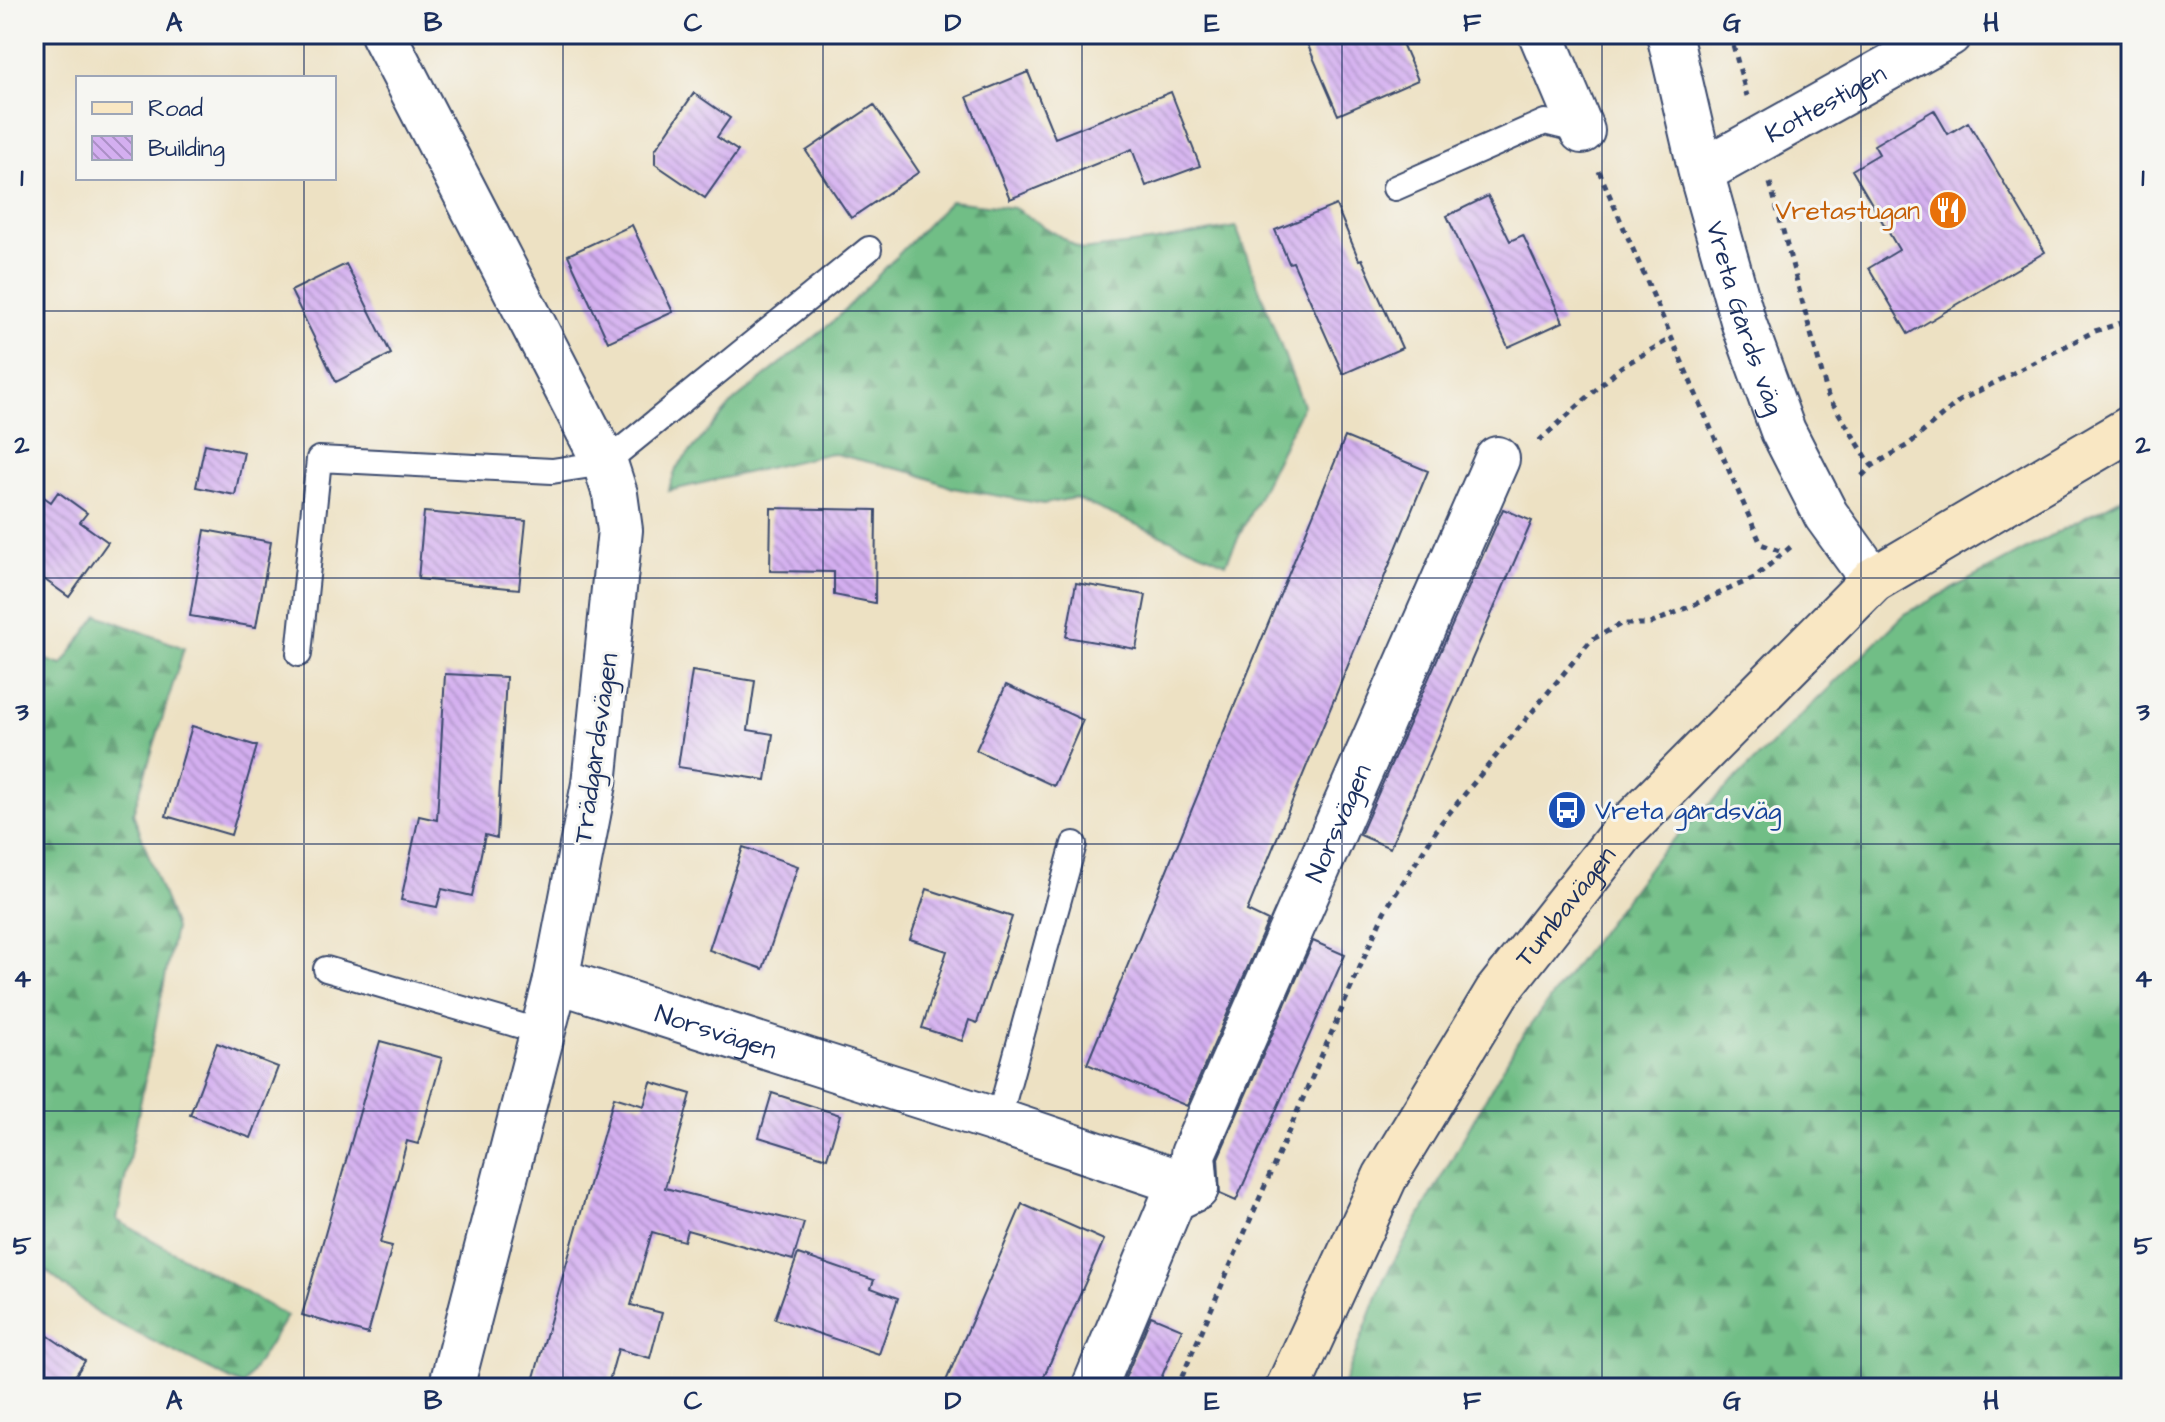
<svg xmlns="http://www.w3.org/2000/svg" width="2165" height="1422" font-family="'Architects Daughter',sans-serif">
  <defs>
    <pattern id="forest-firs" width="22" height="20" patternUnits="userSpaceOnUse" patternTransform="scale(2)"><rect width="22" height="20" fill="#71be86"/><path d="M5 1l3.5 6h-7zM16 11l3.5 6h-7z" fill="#5c9b71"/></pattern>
    <pattern id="building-back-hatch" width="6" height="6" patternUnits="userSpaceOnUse" patternTransform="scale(2)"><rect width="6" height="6" fill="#d4aff0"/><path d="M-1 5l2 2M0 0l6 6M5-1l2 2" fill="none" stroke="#ab8fc6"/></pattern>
  </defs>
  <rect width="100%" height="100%" fill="#f6f6f2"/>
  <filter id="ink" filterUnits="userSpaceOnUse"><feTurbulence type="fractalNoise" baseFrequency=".0125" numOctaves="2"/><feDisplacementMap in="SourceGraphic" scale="16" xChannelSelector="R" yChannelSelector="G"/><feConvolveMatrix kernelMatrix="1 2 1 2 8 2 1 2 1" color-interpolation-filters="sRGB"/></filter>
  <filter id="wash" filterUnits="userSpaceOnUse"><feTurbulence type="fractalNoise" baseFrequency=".006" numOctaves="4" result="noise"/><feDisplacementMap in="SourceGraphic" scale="32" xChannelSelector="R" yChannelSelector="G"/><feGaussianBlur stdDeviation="1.8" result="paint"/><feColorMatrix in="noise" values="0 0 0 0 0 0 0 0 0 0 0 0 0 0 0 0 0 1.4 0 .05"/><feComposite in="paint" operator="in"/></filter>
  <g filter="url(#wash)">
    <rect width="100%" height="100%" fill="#ede1c3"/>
    <!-- forest -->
    <path fill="url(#forest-firs)" stroke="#467672" stroke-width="2" d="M 950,201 L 1014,208 L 1082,250 L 1156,241 L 1236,227 L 1303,405 L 1226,563 L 1074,498 L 1044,504 L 953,488 L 915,473 L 831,453 L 668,491 L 677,467 L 734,401 L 835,320 Z
      M 2131,493 L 2131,1388 L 1342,1388 L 1384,1279 L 1517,1043 L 1658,855 L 1905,614 Z
      M 98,615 L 184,648 L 133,813 L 175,928 L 117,1220 L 287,1316 L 243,1386 L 100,1315 L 34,1261 L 34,656 L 62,665 Z"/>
    <g id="blocks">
      <!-- building -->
      <path fill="url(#building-back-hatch)" d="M 1303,34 L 1398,34 L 1418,80 L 1338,115 Z
        M 1028,72 L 1055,138 L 1171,92 L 1200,166 L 1146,186 L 1132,149 L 1010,199 L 967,97 Z
        M 694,93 L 730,118 L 717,137 L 738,151 L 705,198 L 655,164 L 655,150 Z
        M 874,105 L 919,172 L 851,218 L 806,151 Z
        M 1934,110 L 1948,134 L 1968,122 L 2045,252 L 1908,334 L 1869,268 L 1899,250 L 1852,170 L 1879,154 L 1874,145 Z
        M 1488,196 L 1510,241 L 1523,235 L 1563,322 L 1508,347 L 1447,216 Z
        M 1336,205 L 1359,260 L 1362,259 L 1402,348 L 1343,374 L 1293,262 L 1289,263 L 1275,230 Z
        M 632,225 L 673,312 L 608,342 L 568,255 Z
        M 346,264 L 391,354 L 336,382 L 291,291 Z
        M 1345,437 L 1428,471 L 1247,911 L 1268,921 L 1187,1106 L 1087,1064 Z
        M 205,444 L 244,452 L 235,495 L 196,487 Z
        M 34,490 L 51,502 L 58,492 L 87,513 L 80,522 L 108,542 L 69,597 L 34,572 Z
        M 771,508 L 876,510 L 875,603 L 834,595 L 834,572 L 770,571 Z
        M 1503,509 L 1532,521 L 1390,848 L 1360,835 Z
        M 424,512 L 526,521 L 519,589 L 418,579 Z
        M 205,530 L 271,542 L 256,627 L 190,616 Z
        M 1076,583 L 1146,595 L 1136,649 L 1066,637 Z
        M 692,671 L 755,681 L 748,730 L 773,734 L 766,780 L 678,767 Z
        M 445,674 L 506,677 L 497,838 L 485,835 L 472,896 L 442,889 L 437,907 L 401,900 L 419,816 L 437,820 Z
        M 1006,685 L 1083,720 L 1054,786 L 976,750 Z
        M 192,726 L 257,746 L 231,835 L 166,816 Z
        M 743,847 L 798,866 L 763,969 L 709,950 Z
        M 927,889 L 1012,917 L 977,1023 L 969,1020 L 962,1041 L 922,1028 L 947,951 L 910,939 Z
        M 1313,941 L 1345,955 L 1236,1201 L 1220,1194 L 1218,1158 Z
        M 380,1041 L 442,1058 L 418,1144 L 407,1141 L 380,1243 L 392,1246 L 368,1334 L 302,1315 Z
        M 217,1043 L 278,1067 L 251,1138 L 190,1115 Z
        M 651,1082 L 691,1094 L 665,1188 L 804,1223 L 793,1260 L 687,1230 L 684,1241 L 652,1232 L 631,1305 L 662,1313 L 650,1358 L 618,1349 L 607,1388 L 531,1388 L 614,1097 L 644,1106 Z
        M 772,1093 L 840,1115 L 827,1158 L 759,1137 Z
        M 1022,1204 L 1104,1240 L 1039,1388 L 943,1388 Z
        M 798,1254 L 874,1280 L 871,1288 L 898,1298 L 879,1354 L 775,1319 Z
        M 1151,1316 L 1182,1329 L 1157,1388 L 1121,1388 Z
        M 34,1326 L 85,1361 L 67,1388 L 34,1388 Z"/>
    </g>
  </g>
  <g filter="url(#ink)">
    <use href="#blocks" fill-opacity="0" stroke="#3a4a6d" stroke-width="2"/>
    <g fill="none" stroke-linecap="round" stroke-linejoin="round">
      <!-- service casing -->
      <g stroke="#3a4a6d" stroke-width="28">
        <path id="service" d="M 1395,188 L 1545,122 L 1582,131
          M 299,654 L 319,459 L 552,471 L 605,463 L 869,249
          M 326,969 L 542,1032
          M 998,1121 L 1074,844"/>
      </g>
      <!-- minor casing -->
      <g stroke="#3a4a6d" stroke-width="48">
        <g id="minor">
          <path d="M 383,34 L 605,463 L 615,494 L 620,530 L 594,784 L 556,980 L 451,1388"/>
          <path d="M 1541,34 L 1582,131"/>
          <path id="s1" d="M 1669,34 L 1701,172 L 1744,324 L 1783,431 L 1826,515 L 1873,580"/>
          <path id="s2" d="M 1701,172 L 1949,34"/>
          <path id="s3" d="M 556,980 L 998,1121 L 1196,1188"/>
          <path id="s4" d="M 1094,1388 L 1173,1199 L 1196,1188 L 1193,1154 L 1497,459"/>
        </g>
      </g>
      <!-- secondary casing -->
      <g stroke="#3a4a6d" stroke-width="48">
        <g id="secondary">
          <path id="s5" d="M 1288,1388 L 1385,1177 L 1497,992 L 1623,832 L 1873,580 L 2131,428"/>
        </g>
      </g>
      <!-- path -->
      <path stroke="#3a4a6d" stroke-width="5" stroke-dasharray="6 6" stroke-linecap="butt" d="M 1730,34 L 1747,96
        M 1599,171 L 1761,544 L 1782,552
        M 1770,183 L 1828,396 L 1872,466
        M 1539,441 L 1621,367 L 1670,339
        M 1862,476 L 1872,466 L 1908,445 L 1959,401 L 2095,331 L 2131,320
        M 1177,1388 L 1384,912 L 1441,823 L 1591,640 L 1621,624 L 1650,624 L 1754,578 L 1794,544"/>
      <!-- service -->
      <use href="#service" stroke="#fff" stroke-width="24"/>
      <!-- minor -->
      <use href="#minor" stroke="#fff" stroke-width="44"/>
      <!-- secondary -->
      <use href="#secondary" stroke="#f9e7c3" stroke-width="44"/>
    </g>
  </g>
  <!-- grid -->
  <path fill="none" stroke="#1b2f5e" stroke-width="2" stroke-opacity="0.55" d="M 304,34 L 304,78M 563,34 L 563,1388M 823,34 L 823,1388M 1082,34 L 1082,1388M 1342,34 L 1342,1388M 1602,34 L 1602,1388M 1861,34 L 1861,1388M 304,178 L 304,1388M 34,311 L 2131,311M 34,578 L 2131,578M 34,844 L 2131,844M 34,1111 L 2131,1111"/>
  <!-- icons -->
  <defs>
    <g id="restaurant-disc" transform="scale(2)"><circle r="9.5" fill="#e8710a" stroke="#f6f6f2"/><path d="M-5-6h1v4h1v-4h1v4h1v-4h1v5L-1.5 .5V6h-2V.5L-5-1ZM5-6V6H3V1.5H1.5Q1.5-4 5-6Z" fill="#fff"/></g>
    <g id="bus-disc" transform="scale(2)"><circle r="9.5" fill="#1a4fb4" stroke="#f6f6f2"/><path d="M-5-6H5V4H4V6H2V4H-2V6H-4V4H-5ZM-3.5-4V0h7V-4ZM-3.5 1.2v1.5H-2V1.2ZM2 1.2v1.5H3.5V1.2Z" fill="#fff"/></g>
  </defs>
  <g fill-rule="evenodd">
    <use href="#restaurant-disc" x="1948" y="210"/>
    <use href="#bus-disc" x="1567" y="810"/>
  </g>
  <g text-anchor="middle" stroke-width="6" stroke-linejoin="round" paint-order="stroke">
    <!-- street labels -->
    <g font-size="26" fill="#1b2f5e" stroke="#f6f6f2">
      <text dy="9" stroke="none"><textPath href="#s2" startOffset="142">Kottestigen</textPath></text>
      <text dy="9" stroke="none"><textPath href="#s1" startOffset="294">Vreta Gårds väg</textPath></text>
      <text transform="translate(595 748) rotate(-82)" y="9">Trädgårdsvägen</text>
      <text dy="9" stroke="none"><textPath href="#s4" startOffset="626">Norsvägen</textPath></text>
      <text dy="9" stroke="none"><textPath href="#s5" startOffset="558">Tumbavägen</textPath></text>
      <text dy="9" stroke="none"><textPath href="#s3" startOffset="168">Norsvägen</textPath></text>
    </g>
    <!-- food labels -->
    <g font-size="26" fill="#c56008" stroke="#f6f6f2" text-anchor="end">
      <text x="1920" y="219">Vretastugan</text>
    </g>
    <!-- transit labels -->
    <g font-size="26" fill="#164399" stroke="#f6f6f2" text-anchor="start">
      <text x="1595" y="819">Vreta gårdsväg</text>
    </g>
  </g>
  <!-- margin -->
  <rect width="2165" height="1422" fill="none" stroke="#f6f6f2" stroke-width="88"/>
  <!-- legend -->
  <rect x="76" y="76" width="260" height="104" fill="#f6f6f2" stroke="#9ea6b7" stroke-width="2"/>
  <rect x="92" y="102" width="40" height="12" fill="#f9e7c3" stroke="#9ea6b7" stroke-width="2"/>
  <text x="148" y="116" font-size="24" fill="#1b2f5e">Road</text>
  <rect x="92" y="136" width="40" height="24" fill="url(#building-back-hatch)" stroke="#9ea6b7" stroke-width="2"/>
  <text x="148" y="156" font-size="24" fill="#1b2f5e">Building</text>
  <rect x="44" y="44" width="2077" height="1334" fill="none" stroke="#1b2f5e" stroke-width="3"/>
  <g font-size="26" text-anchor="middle" font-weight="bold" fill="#1b2f5e">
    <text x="174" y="31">A</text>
    <text x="433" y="31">B</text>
    <text x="693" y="31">C</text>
    <text x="953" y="31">D</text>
    <text x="1212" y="31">E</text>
    <text x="1472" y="31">F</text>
    <text x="1732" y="31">G</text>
    <text x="1991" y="31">H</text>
    <text x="22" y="186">1</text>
    <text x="2143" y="186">1</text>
    <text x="22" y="453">2</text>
    <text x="2143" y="453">2</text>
    <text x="22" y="720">3</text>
    <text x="2143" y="720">3</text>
    <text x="22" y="987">4</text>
    <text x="2143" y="987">4</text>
    <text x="22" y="1254">5</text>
    <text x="2143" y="1254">5</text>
    <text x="174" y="1409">A</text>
    <text x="433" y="1409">B</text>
    <text x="693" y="1409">C</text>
    <text x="953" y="1409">D</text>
    <text x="1212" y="1409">E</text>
    <text x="1472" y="1409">F</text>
    <text x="1732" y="1409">G</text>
    <text x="1991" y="1409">H</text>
  </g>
</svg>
